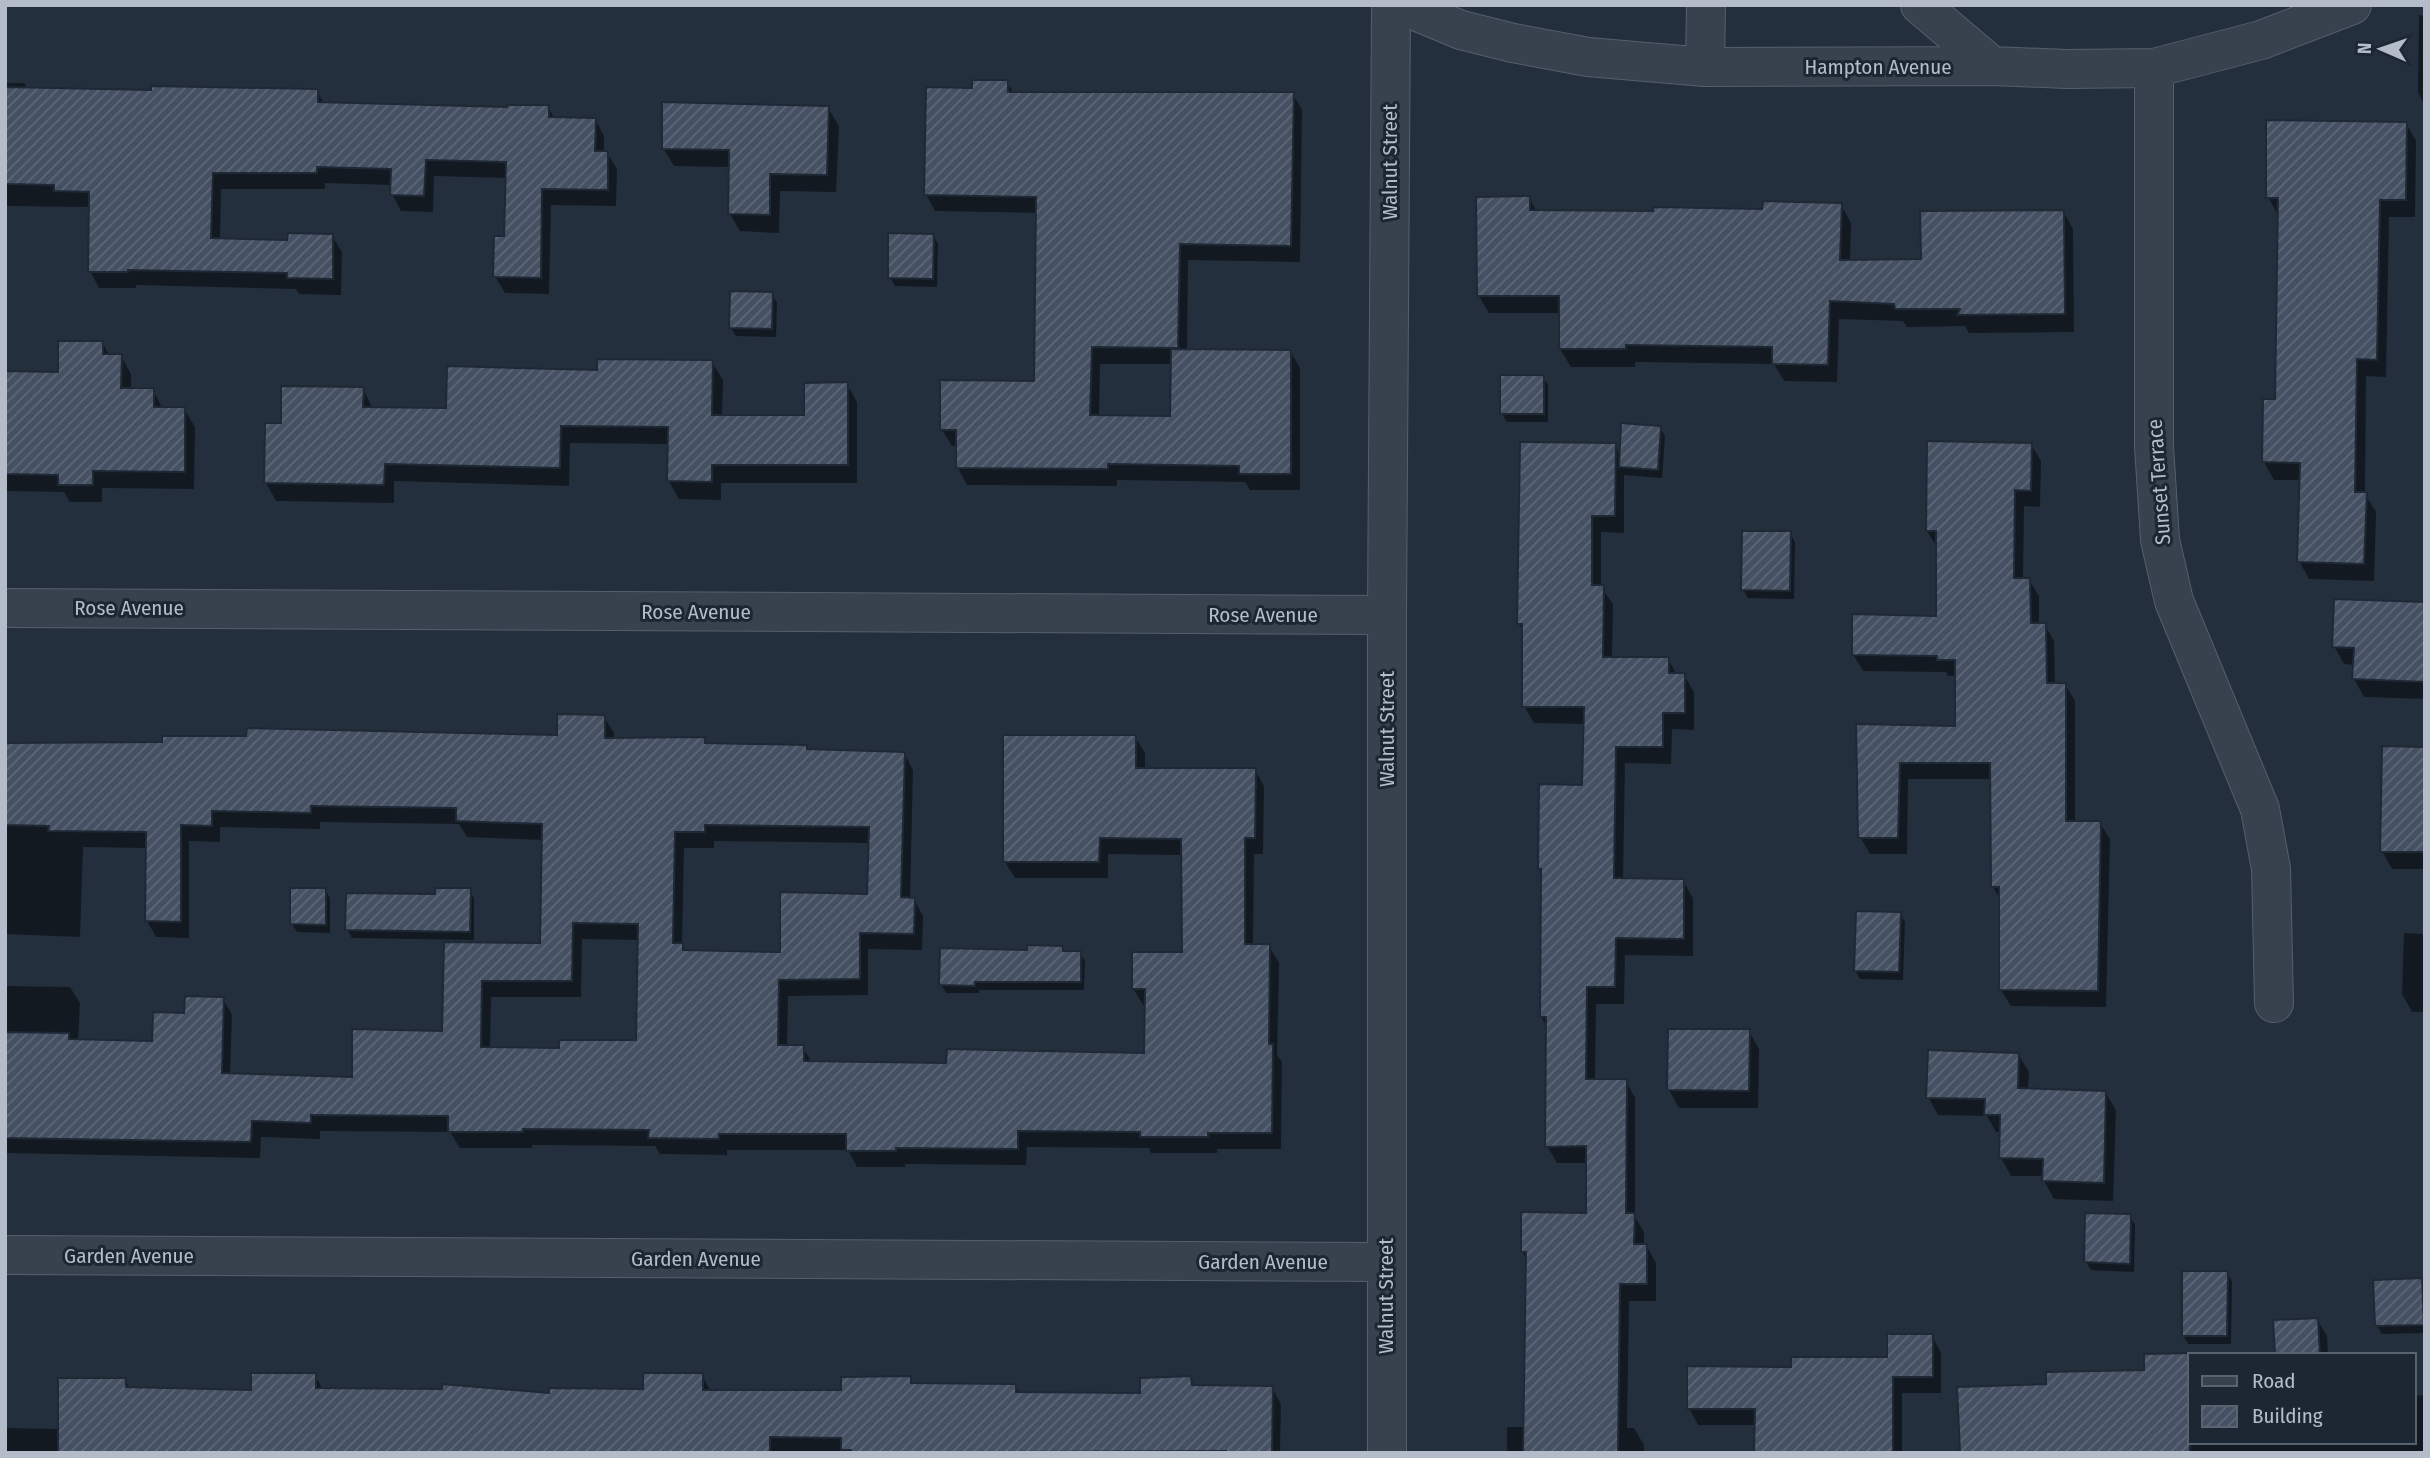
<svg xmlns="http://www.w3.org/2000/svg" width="2430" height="1458" font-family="'Fira Sans Condensed',sans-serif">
  <defs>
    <pattern id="building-hatch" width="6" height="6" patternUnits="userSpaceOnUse" patternTransform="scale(1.75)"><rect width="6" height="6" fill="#455162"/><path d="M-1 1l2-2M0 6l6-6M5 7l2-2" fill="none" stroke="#5d6877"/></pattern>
  </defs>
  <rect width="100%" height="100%" fill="#242f3e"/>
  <!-- shadow -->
  <path fill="#0007" fill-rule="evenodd" d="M 2419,15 L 2425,16 L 2425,105 L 2418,93 Z
    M 1007,82 L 1014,93 L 1293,94 L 1302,110 L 1300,262 L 1188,260 L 1187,350 L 1290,351 L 1300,368 L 1300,490 L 1250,490 L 1245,482 L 1117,480 L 1117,486 L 967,485 L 958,468 L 958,446 L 952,446 L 942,430 L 1035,382 L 1038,213 L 935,211 L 926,194 L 974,90 ZM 1100,364 L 1172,364 L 1171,417 L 1099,417 Z
    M 5,83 L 24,83 L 28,89 L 152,91 L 317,90 L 324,104 L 508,109 L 548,107 L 555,119 L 595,119 L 604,136 L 604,153 L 607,153 L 617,169 L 616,206 L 551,205 L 549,294 L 505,293 L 495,276 L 506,238 L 507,178 L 434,176 L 433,212 L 401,211 L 392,194 L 392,185 L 325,183 L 325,189 L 221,189 L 220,240 L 289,241 L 332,236 L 342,252 L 341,295 L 299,294 L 296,289 L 136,285 L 136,288 L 99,288 L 90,271 L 91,207 L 6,206 L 5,260 Z
    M 828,108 L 839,126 L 836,192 L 780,191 L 779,233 L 740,231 L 730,214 L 731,167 L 674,166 L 663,148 Z
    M 2406,123 L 2416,141 L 2415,217 L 2389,217 L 2386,377 L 2366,376 L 2365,494 L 2376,512 L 2374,581 L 2309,579 L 2299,561 L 2302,480 L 2274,480 L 2264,462 L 2277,401 L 2278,215 L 2268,197 Z
    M 1529,198 L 1537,212 L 1764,211 L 1841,205 L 1851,223 L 1850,261 L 1922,261 L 2063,211 L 2073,229 L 2074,332 L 1969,333 L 1965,326 L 1907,327 L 1903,321 L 1839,319 L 1837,382 L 1784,381 L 1774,364 L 1635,362 L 1635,367 L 1571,367 L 1560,349 L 1561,313 L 1489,313 L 1478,295 Z
    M 933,235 L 938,244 L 937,287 L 895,286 L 890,277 Z
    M 772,294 L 777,303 L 776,337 L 736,336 L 731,328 Z
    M 102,343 L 110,356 L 121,356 L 131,374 L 131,390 L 153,390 L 163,409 L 184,409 L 195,427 L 194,489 L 102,488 L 102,502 L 70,502 L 64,492 L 5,491 L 5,373 L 60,374 Z
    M 712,362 L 723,380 L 722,416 L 805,417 L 847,384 L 857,402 L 857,483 L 721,483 L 721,500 L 679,499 L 669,481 L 669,444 L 570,443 L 569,486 L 394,481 L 394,503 L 276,501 L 266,483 L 283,425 L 363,389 L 373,409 L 448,410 L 598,371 Z
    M 1543,377 L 1548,385 L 1548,422 L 1507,422 L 1502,414 Z
    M 1660,428 L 1665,436 L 1662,478 L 1624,475 L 1624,533 L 1601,532 L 1601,587 L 1613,604 L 1612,659 L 1668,659 L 1677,675 L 1684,675 L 1694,692 L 1694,730 L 1672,729 L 1671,764 L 1625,763 L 1623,880 L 1683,881 L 1693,898 L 1693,956 L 1625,955 L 1624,1004 L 1596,1004 L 1595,1081 L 1626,1081 L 1635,1098 L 1635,1217 L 1644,1232 L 1644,1245 L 1646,1245 L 1656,1263 L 1656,1301 L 1629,1301 L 1627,1428 L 1634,1428 L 1644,1445 L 1644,1453 L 1507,1453 L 1507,1427 L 1525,1427 L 1528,1261 L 1522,1252 L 1587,1215 L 1588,1163 L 1557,1163 L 1547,1146 L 1547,1027 L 1541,1017 L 1543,874 L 1539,869 L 1584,786 L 1585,724 L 1534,723 L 1524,706 L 1524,633 L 1519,624 L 1615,445 L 1621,457 Z
    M 2031,444 L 2041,461 L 2040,507 L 2024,506 L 2023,580 L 2029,580 L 2039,596 L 2039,625 L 2045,625 L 2054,641 L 2055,684 L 2065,684 L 2075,701 L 2075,823 L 2100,823 L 2110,839 L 2106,1007 L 2011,1006 L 2001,990 L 2001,901 L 1993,887 L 1992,779 L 1908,779 L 1907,854 L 1870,854 L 1860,837 L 1858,725 L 1956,728 L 1956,676 L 1948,676 L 1946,672 L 1863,671 L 1853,654 L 1938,618 L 1938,549 L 1927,531 Z
    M 1790,533 L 1795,542 L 1794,599 L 1748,598 L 1743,590 Z
    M 2425,604 L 2425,699 L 2364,697 L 2354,679 L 2355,665 L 2344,664 L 2334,646 Z
    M 604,717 L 614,733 L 614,739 L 704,738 L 708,745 L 806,747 L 808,751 L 904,753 L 913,770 L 910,899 L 914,899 L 923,916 L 922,950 L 868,949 L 868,995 L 788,996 L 787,1047 L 803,1047 L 812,1063 L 948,1065 L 1146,1055 L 1147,1005 L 1143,1005 L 1133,988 L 1184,954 L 1183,855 L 1108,854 L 1108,878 L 1015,878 L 1005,862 L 1005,737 L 1135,737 L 1145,753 L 1145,769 L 1255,770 L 1264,786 L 1263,854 L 1254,854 L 1253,946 L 1269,946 L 1279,963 L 1277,1055 L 1282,1062 L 1281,1149 L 1217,1149 L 1217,1153 L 1151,1153 L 1149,1148 L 1027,1147 L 1026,1165 L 905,1164 L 905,1167 L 857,1167 L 848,1150 L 727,1150 L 727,1155 L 660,1154 L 655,1146 L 532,1145 L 532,1148 L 460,1148 L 450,1132 L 320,1131 L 320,1139 L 261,1137 L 260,1158 L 5,1153 L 5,986 L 70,987 L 80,1003 L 78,1041 L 154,1043 L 186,1014 L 223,999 L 232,1015 L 230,1075 L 354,1079 L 444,1032 L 445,944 L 542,945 L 543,840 L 467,837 L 459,824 L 320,822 L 320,829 L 220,827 L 220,842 L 189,841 L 189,938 L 156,937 L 147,921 L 148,848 L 83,847 L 80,937 L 5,934 L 5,744 L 164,744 L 558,736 ZM 714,841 L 870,843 L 868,896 L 781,954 L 687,952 L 682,945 L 684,848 L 714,848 ZM 582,939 L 640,940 L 638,1042 L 561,1050 L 490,1049 L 491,997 L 581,997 Z
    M 2425,749 L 2425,869 L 2392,869 L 2382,851 Z
    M 325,889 L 330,898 L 330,933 L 297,932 L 292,924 Z
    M 470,890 L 474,899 L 474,940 L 352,938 L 347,929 L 436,895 Z
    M 1900,914 L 1905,922 L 1903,980 L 1860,979 L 1855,970 Z
    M 2404,933 L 2425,934 L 2425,1012 L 2412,1012 L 2402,994 Z
    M 1062,947 L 1065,953 L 1080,953 L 1085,961 L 1084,990 L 979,990 L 979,993 L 946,993 L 941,984 L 1029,952 Z
    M 1749,1031 L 1759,1049 L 1758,1108 L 1679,1108 L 1669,1090 Z
    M 2018,1054 L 2029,1072 L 2028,1090 L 2105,1092 L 2116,1110 L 2113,1201 L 2054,1199 L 2044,1181 L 2044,1176 L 2011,1176 L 2001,1158 L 2001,1132 L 1996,1132 L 1987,1116 L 1938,1115 L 1928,1097 Z
    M 2130,1216 L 2135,1225 L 2134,1272 L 2091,1270 L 2086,1262 Z
    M 2227,1273 L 2232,1281 L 2231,1344 L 2188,1344 L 2183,1335 Z
    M 2421,1280 L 2425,1287 L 2425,1333 L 2382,1334 L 2377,1326 L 2375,1282 Z
    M 2317,1319 L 2327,1336 L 2328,1355 L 2277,1355 Z
    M 1932,1336 L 1941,1353 L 1941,1393 L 1902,1393 L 1902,1453 L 1756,1453 L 1756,1425 L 1698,1425 L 1689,1408 L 1793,1369 L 1889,1358 Z
    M 2189,1355 L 2190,1442 L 2414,1442 L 2414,1396 L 2425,1395 L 2425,1453 L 1961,1453 L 2048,1386 L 2146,1372 Z
    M 315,1375 L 323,1390 L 550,1395 L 645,1391 L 702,1375 L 711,1392 L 843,1392 L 910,1378 L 914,1385 L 1015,1385 L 1020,1394 L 1142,1395 L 1190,1378 L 1195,1387 L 1272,1388 L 1281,1404 L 1280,1453 L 5,1453 L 5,1428 L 60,1429 L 125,1380 L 130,1389 L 253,1392 Z"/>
  <!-- building -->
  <path fill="url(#building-hatch)" stroke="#1f2835" stroke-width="2" fill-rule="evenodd" d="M 972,80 L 1008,80 L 1008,92 L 1294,92 L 1291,246 L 1180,244 L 1178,348 L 1092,347 L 1090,415 L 1170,416 L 1171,349 L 1291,350 L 1291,474 L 1239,474 L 1239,466 L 1108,464 L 1108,469 L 956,468 L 956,430 L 940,430 L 940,380 L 1034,381 L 1036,197 L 924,195 L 926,87 L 972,88 Z
    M 151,86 L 318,89 L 318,102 L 507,107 L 507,105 L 549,105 L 549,117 L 596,118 L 595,151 L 608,151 L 608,190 L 542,189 L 541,278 L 493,277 L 494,236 L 504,236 L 506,162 L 426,160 L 424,196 L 390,195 L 391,169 L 317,167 L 317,173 L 213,173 L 211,238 L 287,240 L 288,233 L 333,234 L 333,279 L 287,278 L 287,273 L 128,270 L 128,272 L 88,272 L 89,192 L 54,191 L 54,185 L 5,184 L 5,87 L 151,90 Z
    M 662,102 L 829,106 L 827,175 L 770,174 L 770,215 L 728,214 L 729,150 L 662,149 Z
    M 2266,120 L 2407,122 L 2406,200 L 2380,200 L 2377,360 L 2357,359 L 2355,492 L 2367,492 L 2364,564 L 2297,562 L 2300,463 L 2262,462 L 2263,399 L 2275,399 L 2278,198 L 2266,198 Z
    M 1530,196 L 1530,210 L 1653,211 L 1653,207 L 1762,209 L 1763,201 L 1842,203 L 1840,260 L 1921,259 L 1920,211 L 2064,210 L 2065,314 L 1957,315 L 1960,309 L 1895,309 L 1894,304 L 1830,301 L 1828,365 L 1772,364 L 1772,347 L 1626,345 L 1626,349 L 1559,349 L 1559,296 L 1477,296 L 1476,197 Z
    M 888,233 L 934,234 L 933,279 L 888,278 Z
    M 730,291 L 773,292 L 772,329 L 729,328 Z
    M 58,341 L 103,341 L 103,354 L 122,354 L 121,388 L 154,388 L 154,407 L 185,407 L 185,472 L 93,471 L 93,485 L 58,485 L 58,475 L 5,474 L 5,371 L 58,372 Z
    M 597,359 L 713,360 L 712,415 L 804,415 L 804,383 L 848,382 L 848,465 L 712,465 L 712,482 L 667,481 L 668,427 L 561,426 L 560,468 L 385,464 L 384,485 L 264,483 L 265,423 L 281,423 L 281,386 L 364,387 L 363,407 L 446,408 L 447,366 L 597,370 Z
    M 1500,375 L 1544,375 L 1544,414 L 1500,414 Z
    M 1621,423 L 1661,426 L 1658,470 L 1619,467 Z
    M 1927,441 L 2032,443 L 2031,491 L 2015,490 L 2014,578 L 2030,578 L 2031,623 L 2046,623 L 2047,683 L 2066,683 L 2066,821 L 2101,821 L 2098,991 L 1999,990 L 1999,887 L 1991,887 L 1990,763 L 1900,763 L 1898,838 L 1858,838 L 1856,724 L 1955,726 L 1955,660 L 1937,660 L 1937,656 L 1852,655 L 1852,614 L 1936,616 L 1936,531 L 1926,531 Z
    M 1520,442 L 1616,443 L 1615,516 L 1592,516 L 1592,585 L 1604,585 L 1603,657 L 1669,657 L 1669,673 L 1685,673 L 1685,713 L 1663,713 L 1663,747 L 1616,747 L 1614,878 L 1684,879 L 1684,939 L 1616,938 L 1615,987 L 1587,987 L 1586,1079 L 1627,1079 L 1626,1213 L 1635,1213 L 1634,1244 L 1647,1244 L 1647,1284 L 1620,1284 L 1618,1453 L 1523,1453 L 1526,1252 L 1521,1252 L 1521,1212 L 1586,1213 L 1586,1146 L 1545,1147 L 1546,1017 L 1540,1017 L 1541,869 L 1538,869 L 1539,784 L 1582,785 L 1584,707 L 1522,707 L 1522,624 L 1517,624 Z
    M 1742,531 L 1791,531 L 1790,591 L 1741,590 Z
    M 2334,599 L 2425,602 L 2425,682 L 2352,679 L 2354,648 L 2332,647 Z
    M 557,714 L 605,715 L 605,738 L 705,737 L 705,743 L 807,745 L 807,749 L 905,752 L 901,897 L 915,898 L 914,934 L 860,933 L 860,979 L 779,980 L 778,1045 L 804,1045 L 804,1061 L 946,1063 L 947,1049 L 1144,1053 L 1145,989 L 1132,989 L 1132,952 L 1182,952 L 1181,839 L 1100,838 L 1099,862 L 1003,862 L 1003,735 L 1136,735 L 1136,768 L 1256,768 L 1255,838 L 1245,838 L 1245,944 L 1270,944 L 1269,1044 L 1273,1044 L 1272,1133 L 1208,1133 L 1208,1137 L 1140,1137 L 1140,1132 L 1018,1131 L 1018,1149 L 896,1148 L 896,1151 L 846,1151 L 846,1134 L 719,1134 L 719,1139 L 648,1138 L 649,1130 L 523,1129 L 523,1132 L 448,1132 L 448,1116 L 311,1115 L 311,1123 L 252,1121 L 251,1142 L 5,1138 L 5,1032 L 69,1033 L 69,1039 L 152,1041 L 153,1012 L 184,1013 L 185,996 L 224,997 L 222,1073 L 352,1077 L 352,1029 L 442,1031 L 444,942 L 540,943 L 542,824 L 456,821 L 456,808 L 311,806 L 311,813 L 212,811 L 212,826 L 181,825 L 181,922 L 145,921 L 146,832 L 48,831 L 49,826 L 5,825 L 5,743 L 162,742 L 162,736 L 246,736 L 247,728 L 557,735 ZM 705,825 L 869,827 L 867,894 L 780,892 L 780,952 L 683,950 L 683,943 L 673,943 L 675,832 L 705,832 ZM 573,923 L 638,924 L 636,1040 L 559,1040 L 559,1048 L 481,1047 L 482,981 L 572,981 Z
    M 2382,746 L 2425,747 L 2425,852 L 2380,852 Z
    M 290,888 L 326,888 L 326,925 L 290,924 Z
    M 435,888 L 471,888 L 470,932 L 345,930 L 346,893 L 435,894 Z
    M 1856,911 L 1901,912 L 1899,972 L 1854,971 Z
    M 1027,945 L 1063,946 L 1063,951 L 1081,951 L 1081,982 L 975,982 L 975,986 L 939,985 L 940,948 L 1027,950 Z
    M 1668,1029 L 1750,1029 L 1749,1091 L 1667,1090 Z
    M 1928,1050 L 2019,1053 L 2018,1088 L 2106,1091 L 2104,1183 L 2042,1181 L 2043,1159 L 1999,1158 L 2000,1115 L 1984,1115 L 1985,1099 L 1926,1098 Z
    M 2085,1213 L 2131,1214 L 2130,1264 L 2084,1262 Z
    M 2182,1271 L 2228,1271 L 2227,1336 L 2182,1336 Z
    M 2422,1278 L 2424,1325 L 2375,1326 L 2373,1280 Z
    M 2318,1318 L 2320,1355 L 2275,1355 L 2273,1320 Z
    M 1887,1334 L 1933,1334 L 1933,1377 L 1893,1377 L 1893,1453 L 1754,1453 L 1755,1409 L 1687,1409 L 1687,1366 L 1791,1367 L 1791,1357 L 1887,1357 Z
    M 2190,1353 L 2190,1453 L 1960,1453 L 1957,1387 L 2046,1384 L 2046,1372 L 2144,1370 L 2144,1354 Z
    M 251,1373 L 316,1373 L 316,1388 L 442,1389 L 442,1384 L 549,1393 L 549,1388 L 643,1389 L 643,1373 L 703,1373 L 703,1390 L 841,1390 L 841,1377 L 911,1376 L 911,1383 L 1016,1384 L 1016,1392 L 1140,1393 L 1140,1378 L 1191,1376 L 1192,1385 L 1273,1386 L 1272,1453 L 1226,1453 L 1226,1451 L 851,1453 L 851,1450 L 841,1450 L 841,1438 L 770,1437 L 770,1453 L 58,1453 L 58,1378 L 126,1378 L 126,1387 L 251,1390 Z"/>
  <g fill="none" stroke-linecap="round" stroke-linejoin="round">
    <!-- street casing -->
    <g stroke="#565f6c" stroke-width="40">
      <path id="street" d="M 1401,5 L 1461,30 L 1513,43 L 1588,57 L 1705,67 L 1992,66 L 2067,69 L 2154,68 L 2261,40 L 2352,5
        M 1920,5 L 1992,66
        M 1705,67 L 1706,5
        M 2154,68 L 2154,446 L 2160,540 L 2174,601 L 2260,809 L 2271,869 L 2274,1003
        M 5,608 L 1387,615
        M 5,1255 L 1386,1262
        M 1387,1453 L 1387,615 L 1391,5"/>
    </g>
    <!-- street -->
    <use href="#street" stroke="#38414e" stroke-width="38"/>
  </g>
  <g text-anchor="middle" stroke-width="6" stroke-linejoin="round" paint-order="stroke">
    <!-- street labels -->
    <g font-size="21" fill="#b4bcc9" stroke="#1d2633">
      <text x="1878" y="74">Hampton Avenue</text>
      <text transform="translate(1390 162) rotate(-90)" y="7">Walnut Street</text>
      <text transform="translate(2159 482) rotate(-94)" y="7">Sunset Terrace</text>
      <text x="129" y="615">Rose Avenue</text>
      <text x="696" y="619">Rose Avenue</text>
      <text x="1263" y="622">Rose Avenue</text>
      <text transform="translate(1387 729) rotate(-90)" y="7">Walnut Street</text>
      <text x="129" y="1263">Garden Avenue</text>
      <text x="696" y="1266">Garden Avenue</text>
      <text x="1263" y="1269">Garden Avenue</text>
      <text transform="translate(1386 1296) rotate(-90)" y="7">Walnut Street</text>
    </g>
  </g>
  <!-- border -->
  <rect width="2430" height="1458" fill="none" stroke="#b4bcc9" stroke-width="14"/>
  <!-- legend -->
  <rect x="2188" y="1353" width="228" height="91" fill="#1d2633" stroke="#59626f" stroke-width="2"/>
  <rect x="2202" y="1376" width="35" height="10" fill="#38414e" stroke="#59626f" stroke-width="2"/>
  <text x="2252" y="1388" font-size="21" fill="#b4bcc9">Road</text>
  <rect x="2202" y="1406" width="35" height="21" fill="url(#building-hatch)" stroke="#59626f" stroke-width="2"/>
  <text x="2252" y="1423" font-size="21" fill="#b4bcc9">Building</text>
  <!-- north arrow -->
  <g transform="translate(2381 49) rotate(272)" stroke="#1d2633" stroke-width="5" paint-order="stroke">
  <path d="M0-5L12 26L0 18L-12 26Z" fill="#b4bcc9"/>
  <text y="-10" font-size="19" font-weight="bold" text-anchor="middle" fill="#b4bcc9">N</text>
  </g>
</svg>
